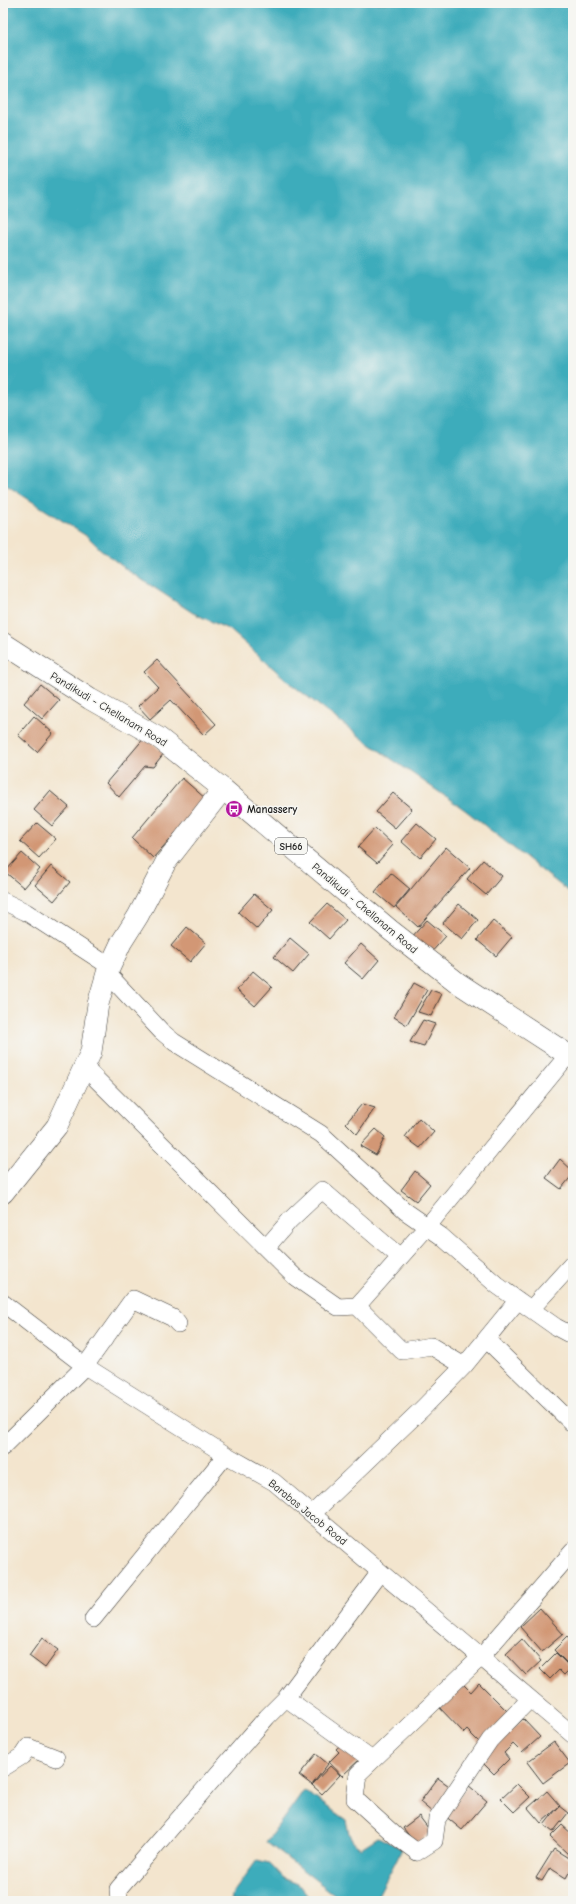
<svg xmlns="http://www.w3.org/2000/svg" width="576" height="1904" font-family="'Comic Neue',sans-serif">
  <rect width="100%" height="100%" fill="#f6f6f2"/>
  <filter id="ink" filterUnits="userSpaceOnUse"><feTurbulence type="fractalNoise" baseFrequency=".025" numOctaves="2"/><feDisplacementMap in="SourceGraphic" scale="8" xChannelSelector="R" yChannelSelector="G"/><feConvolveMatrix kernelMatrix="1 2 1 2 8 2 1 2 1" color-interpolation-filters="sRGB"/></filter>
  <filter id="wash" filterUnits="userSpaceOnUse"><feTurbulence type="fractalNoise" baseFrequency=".012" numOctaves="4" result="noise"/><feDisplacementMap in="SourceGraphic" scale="16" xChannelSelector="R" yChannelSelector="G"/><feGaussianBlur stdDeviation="0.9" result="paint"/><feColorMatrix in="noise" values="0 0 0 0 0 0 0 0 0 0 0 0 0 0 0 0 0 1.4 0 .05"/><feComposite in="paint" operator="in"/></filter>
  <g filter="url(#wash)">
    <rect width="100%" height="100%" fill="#f3e5ce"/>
    <!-- water -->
    <path fill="#3dacbb" stroke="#2c646c" d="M 3,3 L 573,3 L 573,895 L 465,810 L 367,742 L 291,684 L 230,630 L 193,613 L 127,570 L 99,548 L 88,537 L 3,483 Z
      M 304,1790 L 346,1820 C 349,1833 349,1842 361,1848 L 378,1837 L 402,1849 L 375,1901 L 343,1901 L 266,1842 Z
      M 257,1860 L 269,1863 L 283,1878 L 298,1884 L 312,1901 L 231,1901 L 233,1893 Z"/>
    <g id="blocks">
      <!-- building -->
      <path fill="#d29775" d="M 157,660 L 216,724 L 204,735 L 171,700 L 150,719 L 138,706 L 158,687 L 144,672 Z
        M 40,684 L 59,700 L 42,719 L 24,703 Z
        M 34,716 L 53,733 L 37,752 L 18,735 Z
        M 145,737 L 164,753 L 153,767 L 145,766 L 119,797 L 106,783 Z
        M 182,778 L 206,799 L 153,858 L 132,838 Z
        M 50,791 L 69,807 L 52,826 L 34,810 Z
        M 393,793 L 412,809 L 395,828 L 376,812 Z
        M 37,823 L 56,839 L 39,858 L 20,841 Z
        M 417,823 L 436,839 L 420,858 L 401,841 Z
        M 375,828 L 393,845 L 377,863 L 358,847 Z
        M 446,847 L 470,868 L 418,927 L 396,907 Z
        M 22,853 L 40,869 L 24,888 L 5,872 Z
        M 483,860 L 502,876 L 486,895 L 467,879 Z
        M 51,866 L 70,882 L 54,901 L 35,885 Z
        M 391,873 L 410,889 L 394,908 L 375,892 Z
        M 254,894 L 273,910 L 257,929 L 238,912 Z
        M 327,904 L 346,920 L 329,939 L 310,922 Z
        M 459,904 L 478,920 L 462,939 L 443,923 Z
        M 427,920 L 446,936 L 429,955 L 410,939 Z
        M 493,921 L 512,937 L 496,956 L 477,940 Z
        M 187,927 L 206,943 L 190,962 L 171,946 Z
        M 290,938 L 309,954 L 293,973 L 274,957 Z
        M 361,944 L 379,960 L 363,979 L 344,963 Z
        M 253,971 L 272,987 L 255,1006 L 237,990 Z
        M 414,983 L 427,990 L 407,1025 L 394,1017 Z
        M 431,990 L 442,994 L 431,1016 L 418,1012 Z
        M 423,1020 L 435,1024 L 424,1046 L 410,1042 Z
        M 362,1104 L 375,1108 L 357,1134 L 346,1123 Z
        M 419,1118 L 434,1132 L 420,1148 L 405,1137 Z
        M 376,1129 L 385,1137 L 376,1155 L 360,1146 Z
        M 560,1159 L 573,1171 L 573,1174 L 561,1189 L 546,1178 Z
        M 415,1171 L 430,1184 L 416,1201 L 401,1190 Z
        M 540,1608 L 563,1634 L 542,1652 L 520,1627 Z
        M 567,1637 L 573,1643 L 573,1663 L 570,1666 L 554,1650 Z
        M 42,1638 L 58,1650 L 45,1668 L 29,1656 Z
        M 522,1639 L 541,1661 L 526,1675 L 506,1654 Z
        M 556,1653 L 571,1668 L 564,1675 L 559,1670 L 550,1679 L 540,1669 Z
        M 573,1671 L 573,1681 L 568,1675 Z
        M 459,1680 L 471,1692 L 479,1683 L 509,1713 L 480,1743 L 467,1730 L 464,1733 L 436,1704 Z
        M 523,1719 L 540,1737 L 522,1753 L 513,1744 L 504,1753 L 509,1759 L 494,1774 L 479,1759 Z
        M 344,1742 L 360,1759 L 342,1776 L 329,1762 L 339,1752 L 336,1749 Z
        M 554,1742 L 570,1763 L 543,1783 L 527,1762 Z
        M 316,1754 L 328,1764 L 312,1785 L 299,1775 Z
        M 330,1766 L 340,1775 L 322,1794 L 312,1785 Z
        M 438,1778 L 452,1788 L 433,1813 L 420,1802 Z
        M 517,1784 L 530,1797 L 514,1812 L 501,1799 Z
        M 468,1785 L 487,1801 L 462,1830 L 444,1815 Z
        M 547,1791 L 560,1806 L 541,1823 L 528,1808 Z
        M 559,1806 L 568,1813 L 553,1832 L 544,1825 Z
        M 419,1816 L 431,1832 L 416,1844 L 403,1828 Z
        M 562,1825 L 573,1835 L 573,1851 L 569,1855 L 550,1837 Z
        M 554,1849 L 573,1861 L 573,1865 L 566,1878 L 550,1868 L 542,1881 L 536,1878 Z"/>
    </g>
  </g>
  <g filter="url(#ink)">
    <use href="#blocks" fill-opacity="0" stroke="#3c3a37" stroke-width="1"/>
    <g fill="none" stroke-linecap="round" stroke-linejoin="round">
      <!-- minor casing -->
      <g stroke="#3c3a37" stroke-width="18">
        <path id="minor" d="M 3,901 L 26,912 L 109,966
          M 107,973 L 161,1031 L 174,1042 L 321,1134 L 405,1211 L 441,1236 L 498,1286 L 556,1327 L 573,1336
          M 84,1067 L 295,1277 L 338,1307 L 357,1306 L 427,1227 L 568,1055
          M 266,1248 L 290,1220 L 322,1190 L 400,1257
          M 3,1303 L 85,1366 L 226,1455 L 274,1482 L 573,1735
          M 357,1306 L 402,1351 L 431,1346 L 464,1366
          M 531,1309 L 573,1263
          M 486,1339 L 573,1424
          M 3,1447 L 85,1366 L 133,1299 L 173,1318 L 178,1324
          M 312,1514 L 423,1408 L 464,1366 L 518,1300
          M 93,1619 L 226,1455
          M 286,1698 L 372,1760
          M 530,1699 L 490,1740 L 473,1765 L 437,1819 L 434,1841 L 417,1852 L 398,1838 L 355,1799 L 358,1774 L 481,1657 L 573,1551
          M 3,1768 L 22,1756 L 28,1747 L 56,1758
          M 119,1901 L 118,1889 L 267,1717 L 286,1698 L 380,1572"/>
      </g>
      <!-- major casing -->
      <g stroke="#3c3a37" stroke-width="22">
        <path id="major" d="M 3,643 L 90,699 L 159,738 L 223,789 L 390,930 L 458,983 L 573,1058
          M 3,1193 L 57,1126 L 91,1052 L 98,1004 L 107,973 L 121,943 L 138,916 L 166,862 L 223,789"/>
      </g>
      <!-- minor -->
      <use href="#minor" stroke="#fff" stroke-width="17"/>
      <!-- major -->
      <use href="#major" stroke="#fff" stroke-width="21"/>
    </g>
  </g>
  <!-- icons -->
  <defs>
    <g id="bus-disc" transform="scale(0.9)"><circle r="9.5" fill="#b5179e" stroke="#f6f6f2"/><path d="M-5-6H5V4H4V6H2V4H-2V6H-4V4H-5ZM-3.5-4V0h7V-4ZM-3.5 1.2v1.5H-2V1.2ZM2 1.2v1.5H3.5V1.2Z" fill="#fff"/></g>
  </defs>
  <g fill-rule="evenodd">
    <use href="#bus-disc" x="234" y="809"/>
  </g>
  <g text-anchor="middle" stroke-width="3" stroke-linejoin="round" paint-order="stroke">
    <!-- shield labels -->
    <rect fill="#f6f6f2" stroke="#5d5d5c" stroke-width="1" x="275" y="838" width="32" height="16" rx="3"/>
    <g font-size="10" font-weight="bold" fill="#1c1c1c">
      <text x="291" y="850">SH66</text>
    </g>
    <!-- street labels -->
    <g font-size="11" fill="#1c1c1c" stroke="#f6f6f2">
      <text transform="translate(109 709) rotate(31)" y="4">Pandikudi - Chellanam Road</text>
      <text transform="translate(365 908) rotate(40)" y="4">Pandikudi - Chellanam Road</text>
      <text transform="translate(308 1512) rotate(39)" y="4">Barabas Jacob Road</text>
    </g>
    <!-- poi labels -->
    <g font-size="11" font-weight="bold" fill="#1c1c1c" stroke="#f6f6f2" text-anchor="start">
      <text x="247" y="813">Manassery</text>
    </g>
  </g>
  <!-- margin -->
  <rect width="576" height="1904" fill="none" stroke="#f6f6f2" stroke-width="16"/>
</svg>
